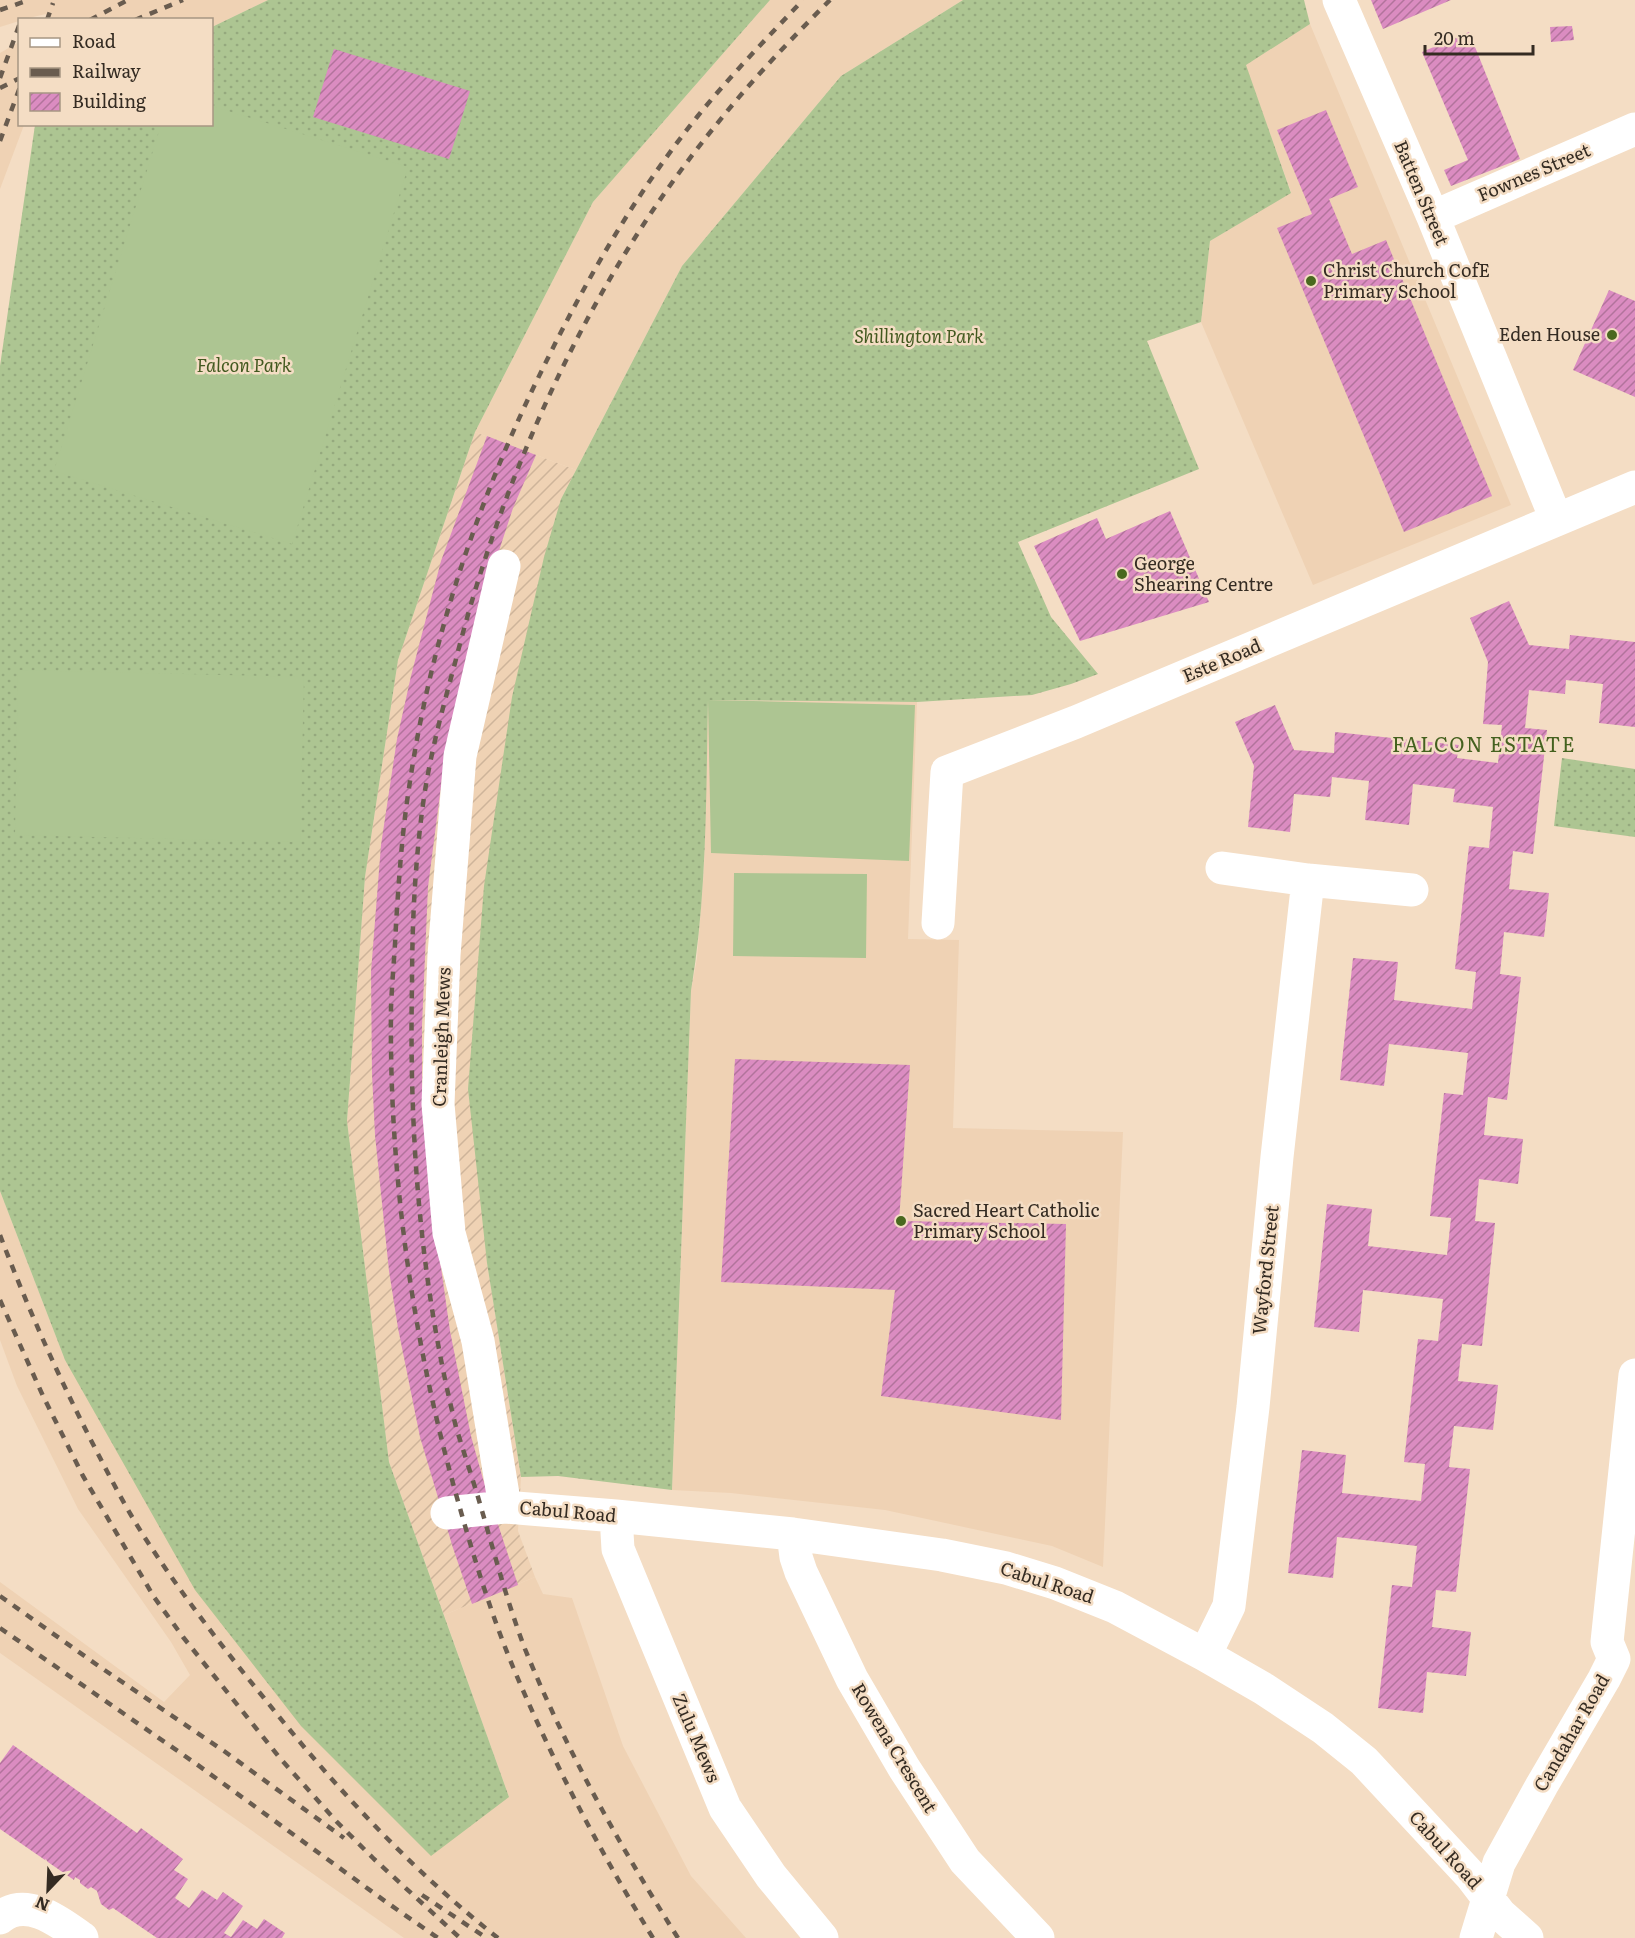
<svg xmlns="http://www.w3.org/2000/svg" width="1635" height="1938" font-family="Literata,serif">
  <defs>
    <pattern id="industrial-furrows" width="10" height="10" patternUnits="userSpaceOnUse" patternTransform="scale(1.5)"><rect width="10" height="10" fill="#efd2b4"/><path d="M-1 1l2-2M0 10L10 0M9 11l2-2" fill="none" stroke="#ceb49a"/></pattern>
    <pattern id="grass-dots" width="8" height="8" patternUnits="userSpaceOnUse" patternTransform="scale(1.5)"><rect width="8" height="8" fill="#adc592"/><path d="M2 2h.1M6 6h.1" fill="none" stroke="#95a97e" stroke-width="1.8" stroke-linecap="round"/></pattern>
    <pattern id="building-hatch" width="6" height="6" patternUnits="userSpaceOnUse" patternTransform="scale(1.5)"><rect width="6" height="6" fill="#db8cc1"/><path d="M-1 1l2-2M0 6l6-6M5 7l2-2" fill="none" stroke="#b2739c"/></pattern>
  </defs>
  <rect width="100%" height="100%" fill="#f4ddc4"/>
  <!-- built -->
  <path fill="#efd2b4" d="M 0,0 L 268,0 L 212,27 L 212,20 L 49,20 L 46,14 L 20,20 L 19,21 L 0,27 Z
    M 770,0 L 963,0 L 841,76 L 682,266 L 576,470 L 475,432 L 593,202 Z
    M 1310,24 L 1511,505 L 1313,585 L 1201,322 L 1210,241 L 1291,192 L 1245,64 Z
    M 19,42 L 20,124 L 24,125 L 0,189 L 0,53 Z
    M 708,700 L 917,702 L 908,939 L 959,940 L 953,1128 L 1123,1132 L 1103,1567 L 1052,1546 L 885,1510 L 731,1493 L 672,1490 L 691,991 L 697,958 L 704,869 Z
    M 0,1191 L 65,1360 L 509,1797 L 444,1615 L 535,1577 L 543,1594 L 572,1598 L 623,1746 L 691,1876 L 746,1938 L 404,1938 L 0,1653 L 0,1582 L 164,1702 L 190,1675 L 171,1642 L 78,1509 L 17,1386 L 0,1340 Z"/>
  <!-- industrial -->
  <path fill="url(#industrial-furrows)" d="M 475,432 L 576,470 L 561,499 L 487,1263 L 521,1477 L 518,1531 L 535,1577 L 444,1615 L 389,1462 L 347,1121 L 365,877 L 398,660 Z"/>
  <!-- grass -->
  <path fill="url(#grass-dots)" d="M 268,0 L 770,0 L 593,202 L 475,432 L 398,660 L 365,877 L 347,1121 L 389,1462 L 509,1797 L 431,1856 L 301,1726 L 195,1590 L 65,1360 L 0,1191 L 0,366 L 35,125 L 212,124 L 212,27 Z
    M 963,0 L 1304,0 L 1310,24 L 1246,65 L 1291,193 L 1210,241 L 1201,322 L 1147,341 L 1199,469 L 1018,542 L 1051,617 L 1098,674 L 1071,684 L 1032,695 L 917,702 L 708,700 C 706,797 707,896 691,991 L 672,1490 L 558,1476 L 521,1477 L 487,1263 L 468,1089 L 484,886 L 512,697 L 544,557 L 561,499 L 682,266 L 841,76 Z
    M 1562,758 L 1635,769 L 1635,837 L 1554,826 Z"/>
  <!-- garden -->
  <path fill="#adc592" d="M 212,106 L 408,167 L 292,544 L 54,471 L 161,125 L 212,124 Z
    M 18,670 L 304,677 L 300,842 L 15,835 Z
    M 708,700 L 915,705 L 909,861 L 711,853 Z
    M 734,873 L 867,874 L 866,958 L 733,956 Z"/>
  <!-- building -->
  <path fill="url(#building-hatch)" d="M 1371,0 L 1451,0 L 1383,29 Z
    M 1572,26 L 1574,40 L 1551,42 L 1550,27 Z
    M 1469,32 L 1520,159 L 1451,186 L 1444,170 L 1468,160 L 1422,52 Z
    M 334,49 L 470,91 L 449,159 L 313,117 Z
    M 1326,110 L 1358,187 L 1329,199 L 1352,254 L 1386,240 L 1492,496 L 1404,532 L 1277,228 L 1312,214 L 1277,130 Z
    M 1609,290 L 1635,301 L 1635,397 L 1573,370 Z
    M 487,436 L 536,455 L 513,508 L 493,569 L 444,763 L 428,887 L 422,1026 L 422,1088 L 434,1218 L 450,1331 L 471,1436 L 483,1479 L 518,1585 L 472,1604 L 453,1548 L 420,1437 L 398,1328 L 389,1271 L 375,1135 L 372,1074 L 371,972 L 381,845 L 397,739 L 411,676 L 441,561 Z
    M 1170,511 L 1209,602 L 1080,641 L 1034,546 L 1097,518 L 1106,539 Z
    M 1509,601 L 1529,645 L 1569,649 L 1570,635 L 1635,642 L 1635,727 L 1599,723 L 1603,684 L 1566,680 L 1565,694 L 1529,690 L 1525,728 L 1547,730 L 1533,854 L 1513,851 L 1509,889 L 1549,893 L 1544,937 L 1504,932 L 1500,974 L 1521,977 L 1507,1100 L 1488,1097 L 1484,1135 L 1523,1139 L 1518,1184 L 1479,1179 L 1475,1221 L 1495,1223 L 1482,1346 L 1462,1344 L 1458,1381 L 1498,1385 L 1493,1430 L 1454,1426 L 1449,1467 L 1470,1469 L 1456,1592 L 1436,1590 L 1432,1627 L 1471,1632 L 1466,1676 L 1427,1672 L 1423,1713 L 1378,1708 L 1392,1585 L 1412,1587 L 1417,1546 L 1337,1537 L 1333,1578 L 1288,1573 L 1302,1450 L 1346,1455 L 1342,1493 L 1421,1501 L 1425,1464 L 1404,1462 L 1418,1339 L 1438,1341 L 1443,1299 L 1363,1290 L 1359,1332 L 1314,1327 L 1327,1204 L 1372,1209 L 1368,1246 L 1447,1255 L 1451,1218 L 1430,1216 L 1444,1093 L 1463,1095 L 1468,1053 L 1389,1044 L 1384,1086 L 1340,1080 L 1353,958 L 1398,962 L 1394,1000 L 1472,1009 L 1476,972 L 1455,969 L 1469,846 L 1489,848 L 1493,807 L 1453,802 L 1455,789 L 1413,784 L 1409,825 L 1365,820 L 1369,781 L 1332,777 L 1330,797 L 1294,794 L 1290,832 L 1248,827 L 1254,766 L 1235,722 L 1275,705 L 1294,750 L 1334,753 L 1335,732 L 1459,745 L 1457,758 L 1498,763 L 1502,725 L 1483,724 L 1488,662 L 1470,618 Z
    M 735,1059 L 910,1065 L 899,1221 L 1066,1224 L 1061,1420 L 881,1396 L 895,1290 L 721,1282 Z
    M 13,1745 L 137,1833 L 141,1828 L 183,1859 L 174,1870 L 188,1879 L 175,1898 L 189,1908 L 202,1890 L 217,1900 L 223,1892 L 243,1906 L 224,1933 L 231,1937 L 243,1920 L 257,1929 L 264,1919 L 285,1933 L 282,1938 L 157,1938 L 113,1908 L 109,1910 L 101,1904 L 97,1891 L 91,1887 L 88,1889 L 80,1883 L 80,1880 L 75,1877 L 74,1880 L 0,1829 L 0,1763 Z"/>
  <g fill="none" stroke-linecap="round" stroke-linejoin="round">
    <!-- minor -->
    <path stroke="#fff" stroke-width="33" d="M 1339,0 L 1433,217 L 1556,519
      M 1433,217 L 1635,129
      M 504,566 L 460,756 L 444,955 L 438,1104 L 449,1233 L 478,1341 L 505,1507
      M 1222,868 L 1308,880 L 1412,890
      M 938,923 L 947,772 L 1076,722 L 1635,487
      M 447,1513 L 505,1507 L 616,1516 L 793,1534 L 942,1555 L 1006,1568 L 1055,1583 L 1115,1607 L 1205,1655 L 1264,1689 L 1323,1728 L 1364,1761 L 1471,1876 L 1500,1914 L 1527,1938
      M 616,1516 L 618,1549 L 725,1808 L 771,1876 L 822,1938
      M 793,1534 L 796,1557 L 801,1572 L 852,1679 L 904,1768 L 965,1861 L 1038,1938
      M 1205,1655 L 1229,1606 L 1253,1407 L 1277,1157 L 1308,880
      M 1614,1659 L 1607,1642 L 1635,1375
      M 0,1918 C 26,1895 61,1923 82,1938
      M 1476,1938 L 1499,1863 L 1542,1785 L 1604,1679 L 1614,1659"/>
    <!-- rail -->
    <path stroke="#695c4f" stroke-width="4.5" stroke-dasharray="8 8" stroke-linecap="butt" d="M 0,10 L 29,0
      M 47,20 L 53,3
      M 90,20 L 128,0
      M 135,20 L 183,0
      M 0,78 L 20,23
      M 0,88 L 20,78
      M 0,141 L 20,87
      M 0,1235 C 28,1309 60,1380 96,1450 C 112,1481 128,1512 147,1541 C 183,1596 223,1648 264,1698 C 334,1786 409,1868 498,1938
      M 0,1300 L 43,1396 L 83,1476 L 154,1597 L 183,1637 L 279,1757 L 337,1822 L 374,1859 L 460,1938
      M 0,1596 L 100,1667 L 224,1751 L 344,1838
      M 0,1628 L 195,1763 L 389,1904 L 438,1938
      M 422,1895 L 482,1935
      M 653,1938 C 600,1852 552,1760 513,1667 C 489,1609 471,1548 454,1487 C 411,1331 389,1169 391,1008 C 392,980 395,952 396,924 C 399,878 402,833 409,788 C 430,642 478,499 543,368 C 586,280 636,193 697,117 C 730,76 767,38 803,0
      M 678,1938 C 620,1846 566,1750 525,1649 C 506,1599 493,1548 478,1497 C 471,1474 463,1450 456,1427 C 420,1283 409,1134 412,986 C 412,923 415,860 424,797 C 431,751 443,707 455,663 C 503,472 591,278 716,125 C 751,81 790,40 830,0"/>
  </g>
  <!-- markers -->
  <g fill="#49691f" stroke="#f4ddc4" stroke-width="2">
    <circle cx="1311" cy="281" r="6"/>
    <circle cx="1612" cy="335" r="6"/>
    <circle cx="1122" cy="574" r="6"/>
    <circle cx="901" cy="1221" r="6"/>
  </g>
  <g text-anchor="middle" stroke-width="5" stroke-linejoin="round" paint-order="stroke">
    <!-- street labels -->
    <g font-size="18" fill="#342b22" stroke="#f4ddc4">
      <text transform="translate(1534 173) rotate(-23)" y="6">Fownes Street</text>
      <text transform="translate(1421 193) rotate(67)" y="6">Batten Street</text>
      <text transform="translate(1222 661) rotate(-23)" y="6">Este Road</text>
      <text transform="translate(442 1037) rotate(-88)" y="6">Cranleigh Mews</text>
      <text transform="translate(1266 1270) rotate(-84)" y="6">Wayford Street</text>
      <text transform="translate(568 1512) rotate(5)" y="6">Cabul Road</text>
      <text transform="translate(1047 1583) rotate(18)" y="6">Cabul Road</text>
      <text transform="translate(1572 1733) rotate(-60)" y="6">Candahar Road</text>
      <text transform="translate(696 1738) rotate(67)" y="6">Zulu Mews</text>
      <text transform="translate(894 1748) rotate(59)" y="6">Rowena Crescent</text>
      <text transform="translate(1445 1850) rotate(48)" y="6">Cabul Road</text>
    </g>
    <!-- poi labels -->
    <g font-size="18" fill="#342b22" stroke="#f4ddc4" text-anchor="start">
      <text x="1323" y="277">Christ Church CofE<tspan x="1323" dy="21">Primary School</tspan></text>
      <text x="1600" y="341" text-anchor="end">Eden House</text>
      <text x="1134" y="570">George<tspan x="1134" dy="21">Shearing Centre</tspan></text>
      <text x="913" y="1217">Sacred Heart Catholic<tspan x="913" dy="21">Primary School</tspan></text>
    </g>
    <!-- park labels -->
    <g font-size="18" font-style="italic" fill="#42591f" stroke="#f4ddc4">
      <text x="919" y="343">Shillington Park</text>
      <text x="244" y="372">Falcon Park</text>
    </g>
    <!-- neighbourhood labels -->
    <g font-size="20" letter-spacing="1.5" fill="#44611f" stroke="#f4ddc4">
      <text x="1484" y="752">FALCON ESTATE</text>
    </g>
  </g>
  <!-- legend -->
  <rect x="18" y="18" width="195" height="108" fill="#f4ddc4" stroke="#a79683" stroke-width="1.5"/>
  <rect x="30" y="38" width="30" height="9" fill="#ffffff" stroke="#a79683" stroke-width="1.5"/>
  <text x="72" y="48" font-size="18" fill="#342b22">Road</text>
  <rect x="30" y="68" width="30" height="9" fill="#695c4f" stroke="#a79683" stroke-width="1.5"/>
  <text x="72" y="78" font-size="18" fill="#342b22">Railway</text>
  <rect x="30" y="93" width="30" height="18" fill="url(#building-hatch)" stroke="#a79683" stroke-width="1.5"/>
  <text x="72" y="108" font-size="18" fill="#342b22">Building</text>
  <!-- north arrow -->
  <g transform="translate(48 1890) rotate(203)" stroke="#f4ddc4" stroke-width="4.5" paint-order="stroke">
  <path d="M0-4.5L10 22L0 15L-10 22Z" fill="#342b22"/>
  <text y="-9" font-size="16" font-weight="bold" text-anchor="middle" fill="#342b22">N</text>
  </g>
  <!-- scale -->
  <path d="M1425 45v9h108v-9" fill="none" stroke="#342b22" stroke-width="3"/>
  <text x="1434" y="45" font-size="18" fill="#342b22" stroke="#f4ddc4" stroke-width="4.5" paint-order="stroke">20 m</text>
</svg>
